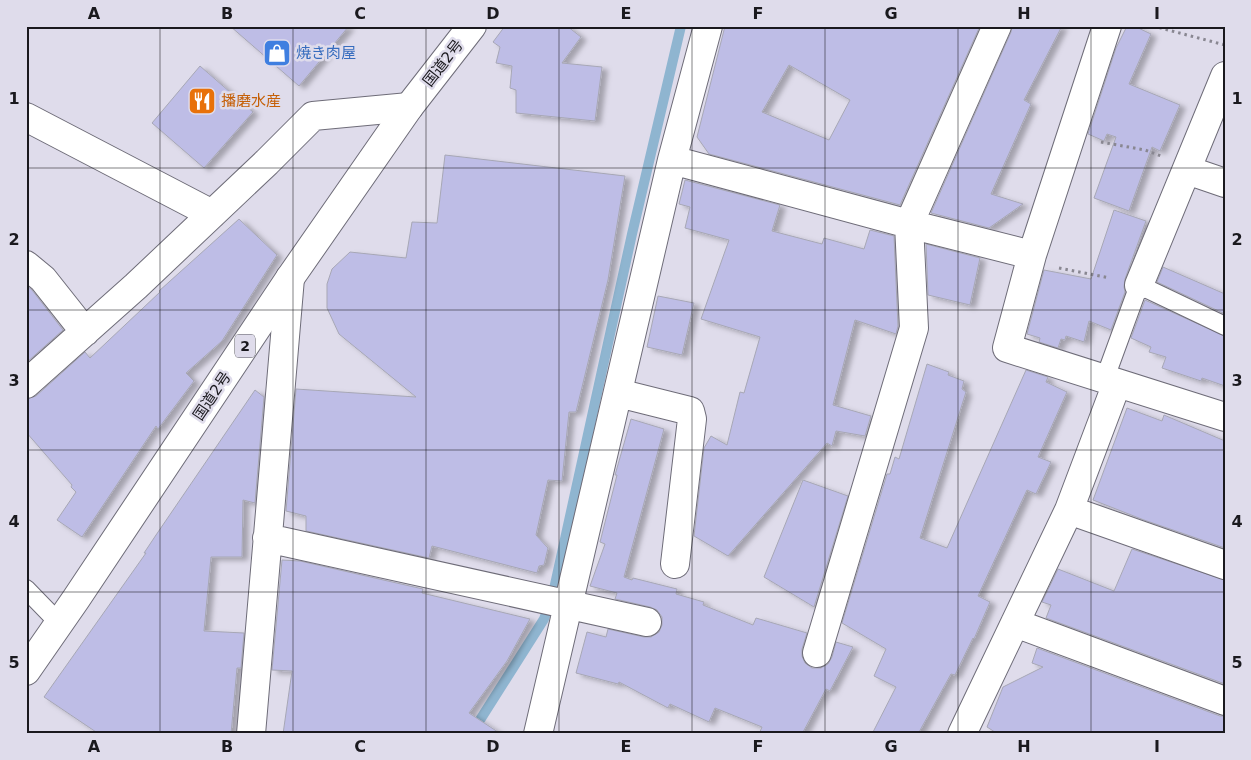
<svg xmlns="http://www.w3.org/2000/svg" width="1251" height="760" font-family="'DejaVu Sans','Noto Sans JP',sans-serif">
  <defs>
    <filter id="shadow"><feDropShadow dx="5.5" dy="3" stdDeviation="2.5" flood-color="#0004"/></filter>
  </defs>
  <rect width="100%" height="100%" fill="#dfdceb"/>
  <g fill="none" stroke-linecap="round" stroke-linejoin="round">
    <!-- stream -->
    <path stroke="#8fb5d0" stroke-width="10" d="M 473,731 L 544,619 L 554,589 L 632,234 L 681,26"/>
  </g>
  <!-- building -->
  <path fill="#bebde6" stroke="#a7a7b5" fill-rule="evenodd" filter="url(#shadow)" d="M 230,26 L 349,26 L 299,86 Z
    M 505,26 L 567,26 L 581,37 L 562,63 L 602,67 L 595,121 L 516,113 L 516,90 L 510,88 L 512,66 L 496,63 L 500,47 L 493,42 Z
    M 725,26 L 980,26 L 900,205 L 709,154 L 697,137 ZM 789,65 L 850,100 L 829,140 L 762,112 Z
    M 1012,26 L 1062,26 L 1024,100 L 1031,104 L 991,194 L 1023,204 L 989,228 L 931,213 L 1011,32 Z
    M 1127,26 L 1134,26 L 1151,34 L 1129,84 L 1180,105 L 1160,151 L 1152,147 L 1129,211 L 1094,198 L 1116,137 L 1107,134 L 1104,141 L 1088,134 L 1116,48 Z
    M 200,66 L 253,112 L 204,168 L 152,123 Z
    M 445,155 L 625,176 L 608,280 L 576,412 L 569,412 L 562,481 L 548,480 L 536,535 L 548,548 L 544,565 L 539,566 L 537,573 L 432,546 L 429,558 L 306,531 L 306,516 L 286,511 L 296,389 L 416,397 L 339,334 L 327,308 L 327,284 L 332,269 L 350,252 L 406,258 L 412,222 L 437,223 Z
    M 685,180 L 780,205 L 772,231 L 822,244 L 824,238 L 864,249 L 870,230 L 894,236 L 898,326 L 896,334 L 855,320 L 833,405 L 871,416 L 865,436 L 836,431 L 832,446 L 827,443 L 728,556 L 694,536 L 704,448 L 711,436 L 727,445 L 740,392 L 744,393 L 760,337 L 701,319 L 729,240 L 685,228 L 690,207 L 679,204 Z
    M 1114,210 L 1146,221 L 1125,279 L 1124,287 L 1125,292 L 1111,330 L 1089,321 L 1084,342 L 1066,336 L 1065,340 L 1061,339 L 1058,348 L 1039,342 L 1040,338 L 1027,334 L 1044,270 L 1091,279 Z
    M 239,219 L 277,255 L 222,341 L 186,373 L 194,381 L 158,429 L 156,426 L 82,537 L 57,520 L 76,492 L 71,487 L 72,485 L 26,432 L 26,399 L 36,396 L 85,352 L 90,358 L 160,292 L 159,291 Z
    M 926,244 L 980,258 L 970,305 L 928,295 Z
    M 1163,267 L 1225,294 L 1225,314 L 1157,282 Z
    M 26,285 L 32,290 L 63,330 L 26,363 Z
    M 658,296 L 694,303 L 682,355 L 647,347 Z
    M 1145,300 L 1225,336 L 1225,386 L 1202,378 L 1201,381 L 1162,368 L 1166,357 L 1149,352 L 1151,347 L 1131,338 Z
    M 927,364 L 949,372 L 948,375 L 964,381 L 962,389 L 966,392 L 920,538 L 947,548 L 1026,370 L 1048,377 L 1046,382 L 1067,392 L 1038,457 L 1051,462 L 1036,494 L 1027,490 L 978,596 L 990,602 L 974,639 L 973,638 L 955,675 L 951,674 L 918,734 L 872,734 L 896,687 L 874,676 L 886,649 L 842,623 L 887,474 L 890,474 L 895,457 L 899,459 Z
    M 255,390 L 264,397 L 255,503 L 243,500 L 242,557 L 211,557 L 204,631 L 244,633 L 241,668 L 237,668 L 231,734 L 99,734 L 44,697 L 146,553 L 144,553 L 156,535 Z
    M 1127,408 L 1162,421 L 1164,415 L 1225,441 L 1225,548 L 1144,520 L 1093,500 Z
    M 631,419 L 664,429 L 624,577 L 632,580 L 633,578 L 677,589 L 676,594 L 704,602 L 703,605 L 753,625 L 756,618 L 807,633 L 802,649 L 802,656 L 805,663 L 812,668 L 821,668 L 828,664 L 832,657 L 836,642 L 853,647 L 830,691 L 826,689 L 802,734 L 759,734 L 762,727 L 715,708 L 709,722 L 670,704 L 668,708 L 619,682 L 618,684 L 576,673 L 587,632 L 606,637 L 608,629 L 644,637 L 651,637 L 659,632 L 662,625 L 662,617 L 657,610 L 650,607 L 615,599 L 617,593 L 590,586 L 605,544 L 600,542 L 617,475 L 615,475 Z
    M 803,480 L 848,496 L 814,607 L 764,577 Z
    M 1132,549 L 1225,580 L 1225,684 L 1046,618 L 1051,605 L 1042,602 L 1058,569 L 1114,591 Z
    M 282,560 L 300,561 L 423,589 L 422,593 L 530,619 L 507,661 L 469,713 L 501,734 L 283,734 L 292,671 L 272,670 Z
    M 1037,648 L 1220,716 L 1225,716 L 1225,734 L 998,734 L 987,727 L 1003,687 L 1043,667 L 1032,663 Z"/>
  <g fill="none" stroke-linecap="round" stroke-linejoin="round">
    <!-- service casing -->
    <g stroke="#6e6c78" stroke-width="20">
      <path id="service" d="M 1105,378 L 1139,285 L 1225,326
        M 26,589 L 59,623"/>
    </g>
    <!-- minor casing -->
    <g stroke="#6e6c78" stroke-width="30">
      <path id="minor" d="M 26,117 L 212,214
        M 672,160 L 909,224 L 1032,255 L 1007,348 L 1225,417
        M 1187,170 L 1225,183
        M 1032,255 L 1107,26
        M 26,265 L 43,279 L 85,332
        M 1139,285 L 1225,76
        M 26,384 L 136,286 L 267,162 L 313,116 L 409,107
        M 618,393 L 690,411 L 692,419 L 675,564
        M 1069,510 L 1225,565
        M 267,538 L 647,622
        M 1015,623 L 1225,701
        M 817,653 L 914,328 L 909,224 L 997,26
        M 251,734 L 290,278
        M 538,734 L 672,160 L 708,26
        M 962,734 L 1069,510 L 1117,383"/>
    </g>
    <!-- trunk casing -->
    <g stroke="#6e6c78" stroke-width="30">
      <path id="trunk" d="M 26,671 L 76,599 L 290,278 L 409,107 L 472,26"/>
    </g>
    <!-- path -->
    <path stroke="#898791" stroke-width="3" stroke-dasharray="2.5 4" stroke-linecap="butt" d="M 1153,26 L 1225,45
      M 1101,142 L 1145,150 L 1161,156
      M 1059,268 L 1110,278"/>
    <!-- service -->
    <use href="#service" stroke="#fff" stroke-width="18"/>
    <!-- minor -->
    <use href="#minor" stroke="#fff" stroke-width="28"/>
    <!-- trunk -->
    <use href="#trunk" stroke="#fff" stroke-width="28"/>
  </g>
  <!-- grid -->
  <path fill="none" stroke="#1a191e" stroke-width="1" stroke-opacity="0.55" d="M 160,26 L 160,734M 293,26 L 293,734M 426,26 L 426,734M 559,26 L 559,734M 692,26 L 692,734M 825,26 L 825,734M 958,26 L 958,734M 1091,26 L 1091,734M 26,168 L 1225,168M 26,310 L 1225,310M 26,450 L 1225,450M 26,592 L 1225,592"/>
  <!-- icons -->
  <defs>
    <g id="shop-square" transform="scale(1.4375)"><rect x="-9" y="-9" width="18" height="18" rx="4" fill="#3f7fe0" stroke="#dfdceb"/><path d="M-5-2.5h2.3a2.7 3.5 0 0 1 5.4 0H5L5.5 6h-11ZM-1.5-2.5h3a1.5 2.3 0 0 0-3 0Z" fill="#fff"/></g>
    <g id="restaurant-square" transform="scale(1.4375)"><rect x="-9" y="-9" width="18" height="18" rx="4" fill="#e8710a" stroke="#dfdceb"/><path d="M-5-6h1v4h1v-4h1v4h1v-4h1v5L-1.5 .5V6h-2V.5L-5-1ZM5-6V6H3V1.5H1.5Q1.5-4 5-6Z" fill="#fff"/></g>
  </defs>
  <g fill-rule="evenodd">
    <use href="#shop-square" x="277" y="53"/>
    <use href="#restaurant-square" x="202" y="101"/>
  </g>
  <g text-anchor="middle" stroke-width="5" stroke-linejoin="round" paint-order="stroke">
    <!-- shield labels -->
    <rect fill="#dfdceb" stroke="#55545c" stroke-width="1" x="235" y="334.5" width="20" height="23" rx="4"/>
    <g font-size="14" font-weight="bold" fill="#1a191e">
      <text x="245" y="351">2</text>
    </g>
    <!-- shop labels -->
    <g font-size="15" fill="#366cbe" stroke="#dfdceb" text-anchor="start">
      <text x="296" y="58">焼き肉屋</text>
    </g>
    <!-- street labels -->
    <g font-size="15" fill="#1a191e" stroke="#dfdceb">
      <text transform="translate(443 63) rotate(-52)" y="5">国道2号</text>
      <text transform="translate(212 396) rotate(-56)" y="5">国道2号</text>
    </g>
    <!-- food labels -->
    <g font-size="15" fill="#c56008" stroke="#dfdceb" text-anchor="start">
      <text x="221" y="106">播磨水産</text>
    </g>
  </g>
  <!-- border -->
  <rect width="1251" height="760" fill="none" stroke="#dfdceb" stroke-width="55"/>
  <rect x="28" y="28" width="1196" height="704" fill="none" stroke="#1a191e" stroke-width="2"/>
  <g font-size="16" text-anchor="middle" font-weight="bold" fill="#1a191e">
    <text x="94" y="19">A</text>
    <text x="227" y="19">B</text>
    <text x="360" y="19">C</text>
    <text x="493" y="19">D</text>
    <text x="626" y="19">E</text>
    <text x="758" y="19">F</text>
    <text x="891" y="19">G</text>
    <text x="1024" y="19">H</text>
    <text x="1157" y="19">I</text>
    <text x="14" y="104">1</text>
    <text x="1237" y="104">1</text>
    <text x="14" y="245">2</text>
    <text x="1237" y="245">2</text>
    <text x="14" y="386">3</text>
    <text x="1237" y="386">3</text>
    <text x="14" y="527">4</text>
    <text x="1237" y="527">4</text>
    <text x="14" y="668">5</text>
    <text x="1237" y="668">5</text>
    <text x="94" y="752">A</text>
    <text x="227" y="752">B</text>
    <text x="360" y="752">C</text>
    <text x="493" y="752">D</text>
    <text x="626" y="752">E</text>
    <text x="758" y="752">F</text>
    <text x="891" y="752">G</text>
    <text x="1024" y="752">H</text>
    <text x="1157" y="752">I</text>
  </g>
</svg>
